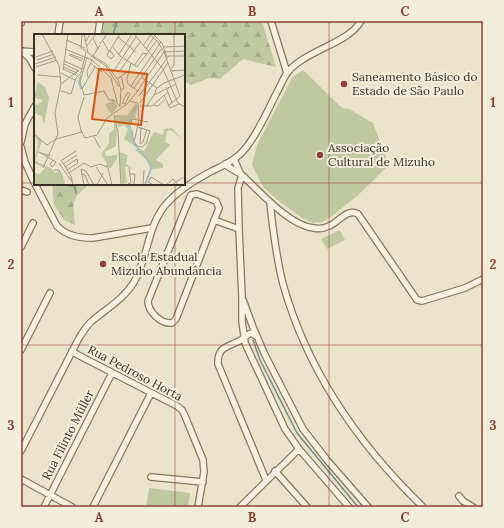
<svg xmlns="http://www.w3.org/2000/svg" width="504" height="528" font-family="Lora,serif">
  <defs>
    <pattern id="forest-firs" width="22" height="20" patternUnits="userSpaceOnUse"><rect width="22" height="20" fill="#bfc8a0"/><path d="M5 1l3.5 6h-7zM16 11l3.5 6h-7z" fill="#a5ac8a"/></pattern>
  </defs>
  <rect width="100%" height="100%" fill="#eae4cb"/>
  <!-- forest -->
  <path fill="url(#forest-firs)" d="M 105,21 L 262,21 L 276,67 L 243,59 L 220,79 L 209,78 L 191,85 L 184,81 L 184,35 L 102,35 Z
    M 52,184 L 91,184 C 70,197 73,203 75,225 L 64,220 L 54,205 Z"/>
  <!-- garden -->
  <path fill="#bfc8a0" d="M 303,70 L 342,108 L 349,109 L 373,123 L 389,165 L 357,196 L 331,217 L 322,222 L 313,223 L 302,218 L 280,202 L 263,187 L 252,165 L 257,145 L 292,78 Z
    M 340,230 L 345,240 L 327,249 L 321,239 Z
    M 149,488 L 190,493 L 188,507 L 146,507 Z"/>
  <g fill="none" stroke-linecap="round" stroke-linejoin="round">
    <!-- stream -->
    <path stroke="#728d89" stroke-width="1.5" d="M 113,35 L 117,21
      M 74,184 L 76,193
      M 253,340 L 260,360 L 297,433 L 358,507"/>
    <!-- minor casing -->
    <g stroke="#857861" stroke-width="8">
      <path id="minor" d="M 271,21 L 287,73
        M 21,23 L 21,21
        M 58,35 L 60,21
        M 98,35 L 100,21
        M 21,51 L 35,52
        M 22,51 L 30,59 L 35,68
        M 21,142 L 25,124 L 35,106
        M 21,147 L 25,162 L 35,184
        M 234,159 L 241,175
        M 225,164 C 230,169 237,171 243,176 C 260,192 290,226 314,228 C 319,229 325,228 329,226 C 339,222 347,208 358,214 L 417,300 L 422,301 L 465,288 L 483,279
        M 242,175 L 238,188 L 239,229 L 242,297 L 242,321 L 245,343 L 285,429 L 299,449 L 349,507
        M 35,184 L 57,226 C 67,236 79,238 93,238 L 152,228
        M 21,190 L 27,192
        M 197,194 L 216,201 L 219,208 L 176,319 L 172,323 C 161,324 148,312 148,301 L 190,197 L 191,195 Z
        M 270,203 C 273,230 276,257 283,284 C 307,370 359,445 423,507
        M 214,220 L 239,229
        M 21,247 L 33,223
        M 243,300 L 253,327 L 265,355 L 303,429 L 327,460 L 368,507
        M 257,337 L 252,333 C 247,334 247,336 244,338 C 232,347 217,344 218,364 L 266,480
        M 21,350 L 50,293
        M 72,351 L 78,355 L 177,406 L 182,410 L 185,416 L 203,460 L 204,472 L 198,507
        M 21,451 L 79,338 C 83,332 87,325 92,321 C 106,309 124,299 134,282 C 149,256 147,224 168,202 C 179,190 195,180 210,172 C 222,166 236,160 245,149 C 258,133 267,112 276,94 C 280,87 283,79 287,73 C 305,50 348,44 361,21
        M 275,471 L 307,507
        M 151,477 L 203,482
        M 21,479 L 72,507
        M 459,496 L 463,501 L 473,507
        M 44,507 L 112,373
        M 93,507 L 151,393
        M 240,507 L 299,449"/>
    </g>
    <!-- minor -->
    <use href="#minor" stroke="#f6f1de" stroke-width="5.5"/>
  </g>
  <!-- grid -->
  <path fill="none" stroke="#8e4038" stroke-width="1" stroke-opacity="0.55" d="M 175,21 L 175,35M 329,21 L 329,507M 21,183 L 35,183M 184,183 L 483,183M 175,184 L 175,507M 21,345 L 483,345"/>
  <!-- markers -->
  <g fill="#8e4038" stroke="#f2eeda" stroke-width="1.5">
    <circle cx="344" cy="84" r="4"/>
    <circle cx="320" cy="155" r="4"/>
    <circle cx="103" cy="264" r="4"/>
  </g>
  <g text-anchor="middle" stroke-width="4" stroke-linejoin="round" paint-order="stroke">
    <!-- poi labels -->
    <g font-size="12" fill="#382f23" stroke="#f2eeda" text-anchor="start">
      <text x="352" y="81">Saneamento Básico do<tspan x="352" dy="14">Estado de São Paulo</tspan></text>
      <text x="328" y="152">Associação<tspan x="328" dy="14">Cultural de Mizuho</tspan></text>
      <text x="111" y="261">Escola Estadual<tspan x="111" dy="14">Mizuho Abundância</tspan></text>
    </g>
    <!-- street labels -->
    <g font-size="12" fill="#382f23" stroke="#f2eeda">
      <text transform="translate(135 373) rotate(28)" y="4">Rua Pedroso Horta</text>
      <text transform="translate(68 435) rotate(-63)" y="4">Rua Filinto Müller</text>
    </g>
  </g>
  <!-- overview -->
  <g transform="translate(34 34)">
    <rect width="151" height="151" fill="#eae4cb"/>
    <path d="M 4,48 L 11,53 L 15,64 L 10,91 L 8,82 L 0,79 L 0,70 L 4,71 L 9,66 L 0,64 ZM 102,69 L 104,73 L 101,82 L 104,85 L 98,84 L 95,92 L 99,97 L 101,112 L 90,105 L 94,95 L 90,91 L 84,93 L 81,81 L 93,81 ZM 80,83 L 83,95 L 82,112 L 71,118 L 72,122 L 83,121 L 83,125 L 76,135 L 67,120 L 75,109 L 75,100 L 80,95 ZM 138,94 L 148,105 L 137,96 L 133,97 L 131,108 L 136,111 L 122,126 L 129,130 L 129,134 L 116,135 L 113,126 L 101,116 L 104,114 L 110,117 L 120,98 L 129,101 L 130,95 ZM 0,100 L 8,107 L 1,127 L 17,134 L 21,139 L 24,137 L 31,147 L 30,151 L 0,151 L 0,139 L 6,140 L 11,134 L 0,129 L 4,108 ZM 85,118 L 94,121 L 92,130 L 101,136 L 91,132 L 93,149 L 88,150 Z" fill="#bfc8a0"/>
    <path d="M 79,66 L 84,72 L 78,81 L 71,71 Z" fill="#bfc8a0"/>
    <path fill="none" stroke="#abc0bb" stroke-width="2" d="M 47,41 L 45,48 L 47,55M 102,72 L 95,89 L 99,108 L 118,132 L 111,151"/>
    <path fill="none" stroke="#a39c88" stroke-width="1" d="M 8,0 L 25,31 L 27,50 L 21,79 L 24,100 L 9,134M 48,0 L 47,14 L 52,17M 50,0 L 54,19 L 72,30 L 84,46 L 87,56 L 86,73M 100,0 L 129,35 L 144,69 L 151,73M 115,0 L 123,7 L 130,18 L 146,62M 119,0 L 128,9 L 133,23M 51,1 L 56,0 L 52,7M 84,3 L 102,18M 59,4 L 64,15M 32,6 L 51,14M 69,7 L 75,18M 66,10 L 73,0M 109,12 L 117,0M 52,13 L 62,0M 79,13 L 86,22 L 103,33 L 123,6M 130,13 L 151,12M 31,15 L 58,26M 112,15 L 120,3M 76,16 L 80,22 L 77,25 L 73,21 L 86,0M 36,20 L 49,25M 85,20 L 98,0M 35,21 L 48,27M 57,22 L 72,32 L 85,53M 59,22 L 66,11M 134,22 L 151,22M 2,23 L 19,17M 3,26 L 20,20M 58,26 L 77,44 L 83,68M 30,27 L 48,35M 56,29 L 68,38M 97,29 L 93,45 L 94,50 L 104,57M 1,30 L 22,23M 30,30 L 45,37M 100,32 L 109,19 L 113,20M 2,33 L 23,26M 30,33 L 43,39M 29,35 L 42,41M 29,36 L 34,0M 136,36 L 140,31 L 140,0M 136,37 L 151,36M 79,38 L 102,3M 85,38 L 106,8M 27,39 L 41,46M 4,41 L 27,43M 87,42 L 90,54 L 87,56M 107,43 L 123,54M 54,44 L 53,37 L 58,26M 83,45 L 93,38M 27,50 L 44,37M 97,52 L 127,8M 132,53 L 138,69M 100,54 L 128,14M 48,55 L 61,33M 27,57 L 37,60 L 42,44 L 47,39 L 52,18M 50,61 L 70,57 L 75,66 L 80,66 L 86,72M 50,61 L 46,48 L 53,23M 120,61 L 123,54 L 130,49 L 151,41M 130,61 L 136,74 L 145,70M 105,62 L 135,22M 95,67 L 104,69 L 105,86M 106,69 L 134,29M 91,70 L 88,69 L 94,58M 91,70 L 96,60 L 94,58M 120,71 L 124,72 L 131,66M 106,72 L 118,72 L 134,58M 134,72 L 146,62M 112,73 L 120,61 L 142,50M 80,81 L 84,98 L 87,151M 97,91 L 98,85 L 114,88M 104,93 L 116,97 L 112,110 L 108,113 L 103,112 L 100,107 L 101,104 L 105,86M 107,94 L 106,110 L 109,108 L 113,95M 47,96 L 51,104 L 63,101 L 73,84 L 93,70 L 103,58 L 130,18 L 151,17M 47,97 L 44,83 L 50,63M 0,100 L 13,111 L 22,105 L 48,98M 60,103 L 66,114M 16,122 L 5,118 L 22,128M 19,126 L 16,130 L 18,133 L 22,128M 27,126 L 37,142 L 39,151M 28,126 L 42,117M 25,129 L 38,148M 29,130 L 43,121M 73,130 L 78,151M 31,133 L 43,125M 62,133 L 74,151M 47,135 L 52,137 L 60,151M 47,135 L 50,151M 20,136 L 25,136 L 29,144M 33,136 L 44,129 L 43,125M 35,139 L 50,129 L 57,133 L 66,130 L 73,133M 47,140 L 51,141 L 55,151M 96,140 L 101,140 L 100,151M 94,150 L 97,149 L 95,134M 63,151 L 69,139M 109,151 L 110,136M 120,151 L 114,148 L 117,143 L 130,151M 132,151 L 139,145 L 144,151M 138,151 L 151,142"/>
    <path fill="#d6550e" fill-opacity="0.15" stroke="#d6550e" stroke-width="2" d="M 65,35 L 113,40 L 107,91 L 58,85 Z"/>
    <rect width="151" height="151" fill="none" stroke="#382f23" stroke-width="2"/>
  </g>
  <!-- border -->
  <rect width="504" height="528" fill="none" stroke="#f2eeda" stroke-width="44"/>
  <rect x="22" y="22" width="460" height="484" fill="none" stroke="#8e4038" stroke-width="1.5"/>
  <g font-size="13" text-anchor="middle" font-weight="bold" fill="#8e4038">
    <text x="99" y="16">A</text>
    <text x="252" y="16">B</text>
    <text x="405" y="16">C</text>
    <text x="11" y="107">1</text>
    <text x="493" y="107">1</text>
    <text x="11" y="269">2</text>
    <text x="493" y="269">2</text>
    <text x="11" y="430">3</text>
    <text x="493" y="430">3</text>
    <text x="99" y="522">A</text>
    <text x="252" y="522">B</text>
    <text x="405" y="522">C</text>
  </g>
</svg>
